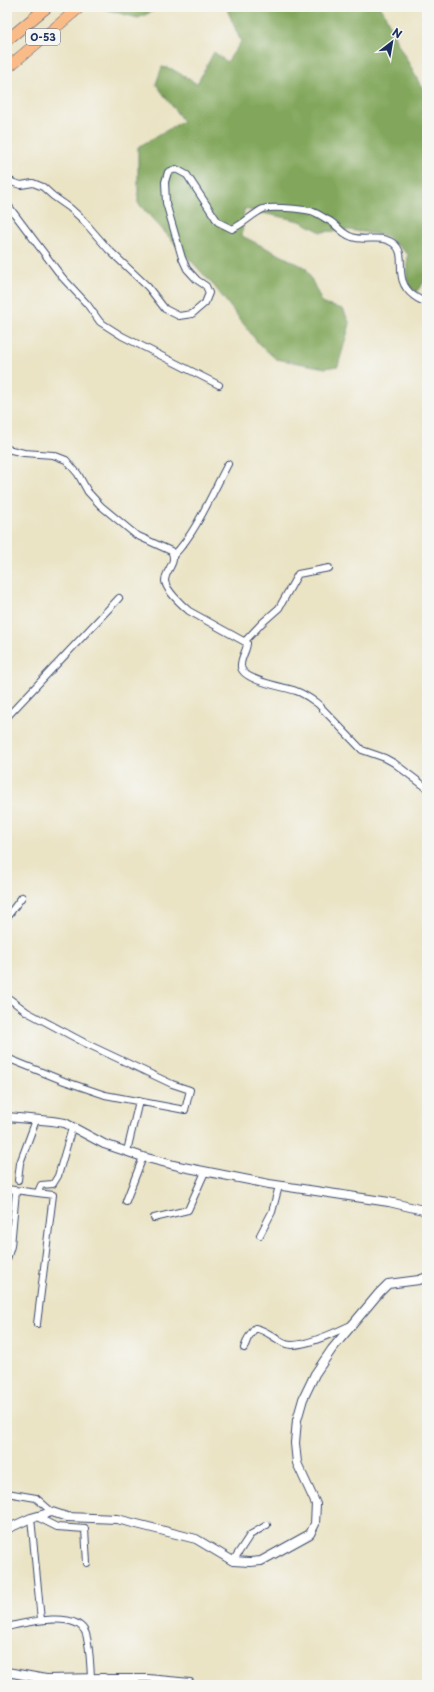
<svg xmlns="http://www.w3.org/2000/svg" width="434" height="1692" font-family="'Playpen Sans',sans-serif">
  <rect width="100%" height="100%" fill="#f6f6f2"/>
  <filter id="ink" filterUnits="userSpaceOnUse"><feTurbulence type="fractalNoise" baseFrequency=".025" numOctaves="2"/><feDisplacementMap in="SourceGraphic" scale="8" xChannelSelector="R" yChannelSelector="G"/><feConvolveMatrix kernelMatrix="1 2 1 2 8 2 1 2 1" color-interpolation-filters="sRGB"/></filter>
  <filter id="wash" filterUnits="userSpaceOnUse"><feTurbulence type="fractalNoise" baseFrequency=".012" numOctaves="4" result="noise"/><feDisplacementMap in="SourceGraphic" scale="16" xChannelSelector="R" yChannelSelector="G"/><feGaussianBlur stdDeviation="0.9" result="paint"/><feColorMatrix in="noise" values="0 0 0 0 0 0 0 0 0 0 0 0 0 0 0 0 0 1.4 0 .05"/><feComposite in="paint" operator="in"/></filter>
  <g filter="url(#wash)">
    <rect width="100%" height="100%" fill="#eae3c4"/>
    <!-- forest -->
    <path fill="#82a75c" stroke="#4e6b5d" d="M 102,7 L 162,7 L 138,18 L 100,8 Z
      M 226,7 L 380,7 L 384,12 L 397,42 L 427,97 L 427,276 L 425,281 L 416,292 C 403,282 407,268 408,254 L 384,235 L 348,230 L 321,232 L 300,221 L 244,209 L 242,236 L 306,268 L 323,304 L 343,309 L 350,324 L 338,366 L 325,368 L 276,359 L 259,344 L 215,287 L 138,203 L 138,147 L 183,121 L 156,84 L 162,67 L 172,69 L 197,84 L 214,52 L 227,62 L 241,42 Z"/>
  </g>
  <g filter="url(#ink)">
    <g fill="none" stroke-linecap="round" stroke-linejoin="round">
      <!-- minor casing -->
      <g stroke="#3a4a6d" stroke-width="8">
        <path id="minor" d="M 7,179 L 14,183 L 21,185 L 33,183 L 43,187 L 53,196 L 70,208 L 82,219 L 108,249 L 148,287 L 165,309 L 179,316 L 192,314 L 205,303 L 209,293 L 206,286 L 197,280 L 187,269 L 182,258 L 166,203 L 165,182 L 168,172 L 176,169 L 187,175 L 218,222 L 232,229 C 244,224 252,214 263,209 C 272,206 301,209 311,211 C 317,213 323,217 328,220 C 337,224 341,234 352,237 C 365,242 380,234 393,243 C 410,255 390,278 414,296 C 418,299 421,301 427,302
          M 7,204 L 62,277 L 87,304 L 100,322 L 122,336 L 219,385
          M 7,449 L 24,453 L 53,455 L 66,460 L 78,474 L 88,492 L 101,506 L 136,535 L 171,551 C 178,563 165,570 165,581 C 166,590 182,605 189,611 L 247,643 C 247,651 240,658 241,667 C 243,681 285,687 296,691 C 305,694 311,699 318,704 L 362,750 L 385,758 L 394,763 L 427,788
          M 174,555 C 197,531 212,493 228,464
          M 247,643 L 246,640 L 262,623 L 279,608 L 298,574 L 329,568
          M 7,717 L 119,598
          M 7,917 L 22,897
          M 7,997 L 27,1012 L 85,1043 L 172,1084 L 190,1090 L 185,1110 L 105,1095 L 64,1081 L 7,1058
          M 127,1151 L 139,1101
          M 18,1180 L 20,1163 L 36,1120
          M 7,1189 L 53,1195 L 37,1324
          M 38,1192 L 41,1185 L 53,1184 L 58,1176 L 72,1128
          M 126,1201 L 143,1157
          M 154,1218 L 188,1210 L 205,1172
          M 260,1235 L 272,1212 L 279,1186
          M 7,1259 L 11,1246 L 16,1191
          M 244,1348 L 248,1338 L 255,1328 C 269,1331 274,1339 286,1344 C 301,1349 336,1332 351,1325
          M 7,1493 L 36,1498 L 52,1512
          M 37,1517 L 57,1527 L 85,1529 L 87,1563
          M 31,1518 L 41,1620
          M 233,1561 L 250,1535 L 267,1525
          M 7,1627 C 24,1623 78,1609 86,1634 C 90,1647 90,1663 91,1677
          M 104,1678 L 148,1678 L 190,1682"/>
      </g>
      <!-- tertiary casing -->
      <g stroke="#3a4a6d" stroke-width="10">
        <path id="tertiary" d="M 7,1117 L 52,1121 L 65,1123 L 104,1144 L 143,1157 L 178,1166 L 269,1184 L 389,1202 L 427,1211
          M 7,1529 L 31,1518 L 52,1512 L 67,1517 L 117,1519 L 196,1539 L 233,1561 L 250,1562 L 261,1561 L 310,1534 L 315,1524 L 316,1504 L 297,1463 L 295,1443 L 297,1420 L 303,1399 L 315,1374 L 332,1349 L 379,1293 L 388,1284 L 419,1280 L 427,1277
          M 7,1672 L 46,1679 L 104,1678 L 116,1685"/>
      </g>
      <!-- motorway casing -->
      <g stroke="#3a4a6d" stroke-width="12">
        <path id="motorway" d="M 7,40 L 47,7
          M 7,68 L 80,7"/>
      </g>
      <!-- minor -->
      <use href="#minor" stroke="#fff" stroke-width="6"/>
      <!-- tertiary -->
      <use href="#tertiary" stroke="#fff" stroke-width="8"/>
      <!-- motorway -->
      <use href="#motorway" stroke="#f9bc89" stroke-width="11"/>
    </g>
  </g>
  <g text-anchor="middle" stroke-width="3.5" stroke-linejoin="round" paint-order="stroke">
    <!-- shield labels -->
    <rect fill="#f6f6f2" stroke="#5d6b8a" stroke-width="1" x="26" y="29" width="34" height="16" rx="3"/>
    <g font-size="10" font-weight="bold" fill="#1b2f5e">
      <text x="43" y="41">O-53</text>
    </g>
  </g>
  <!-- margin -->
  <rect width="434" height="1692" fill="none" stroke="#f6f6f2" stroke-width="24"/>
  <!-- north arrow -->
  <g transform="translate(392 42) rotate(31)" stroke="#f6f6f2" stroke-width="3" paint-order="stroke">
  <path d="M0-3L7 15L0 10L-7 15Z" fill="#1b2f5e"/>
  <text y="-6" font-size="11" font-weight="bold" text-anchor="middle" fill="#1b2f5e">N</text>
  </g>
</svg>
